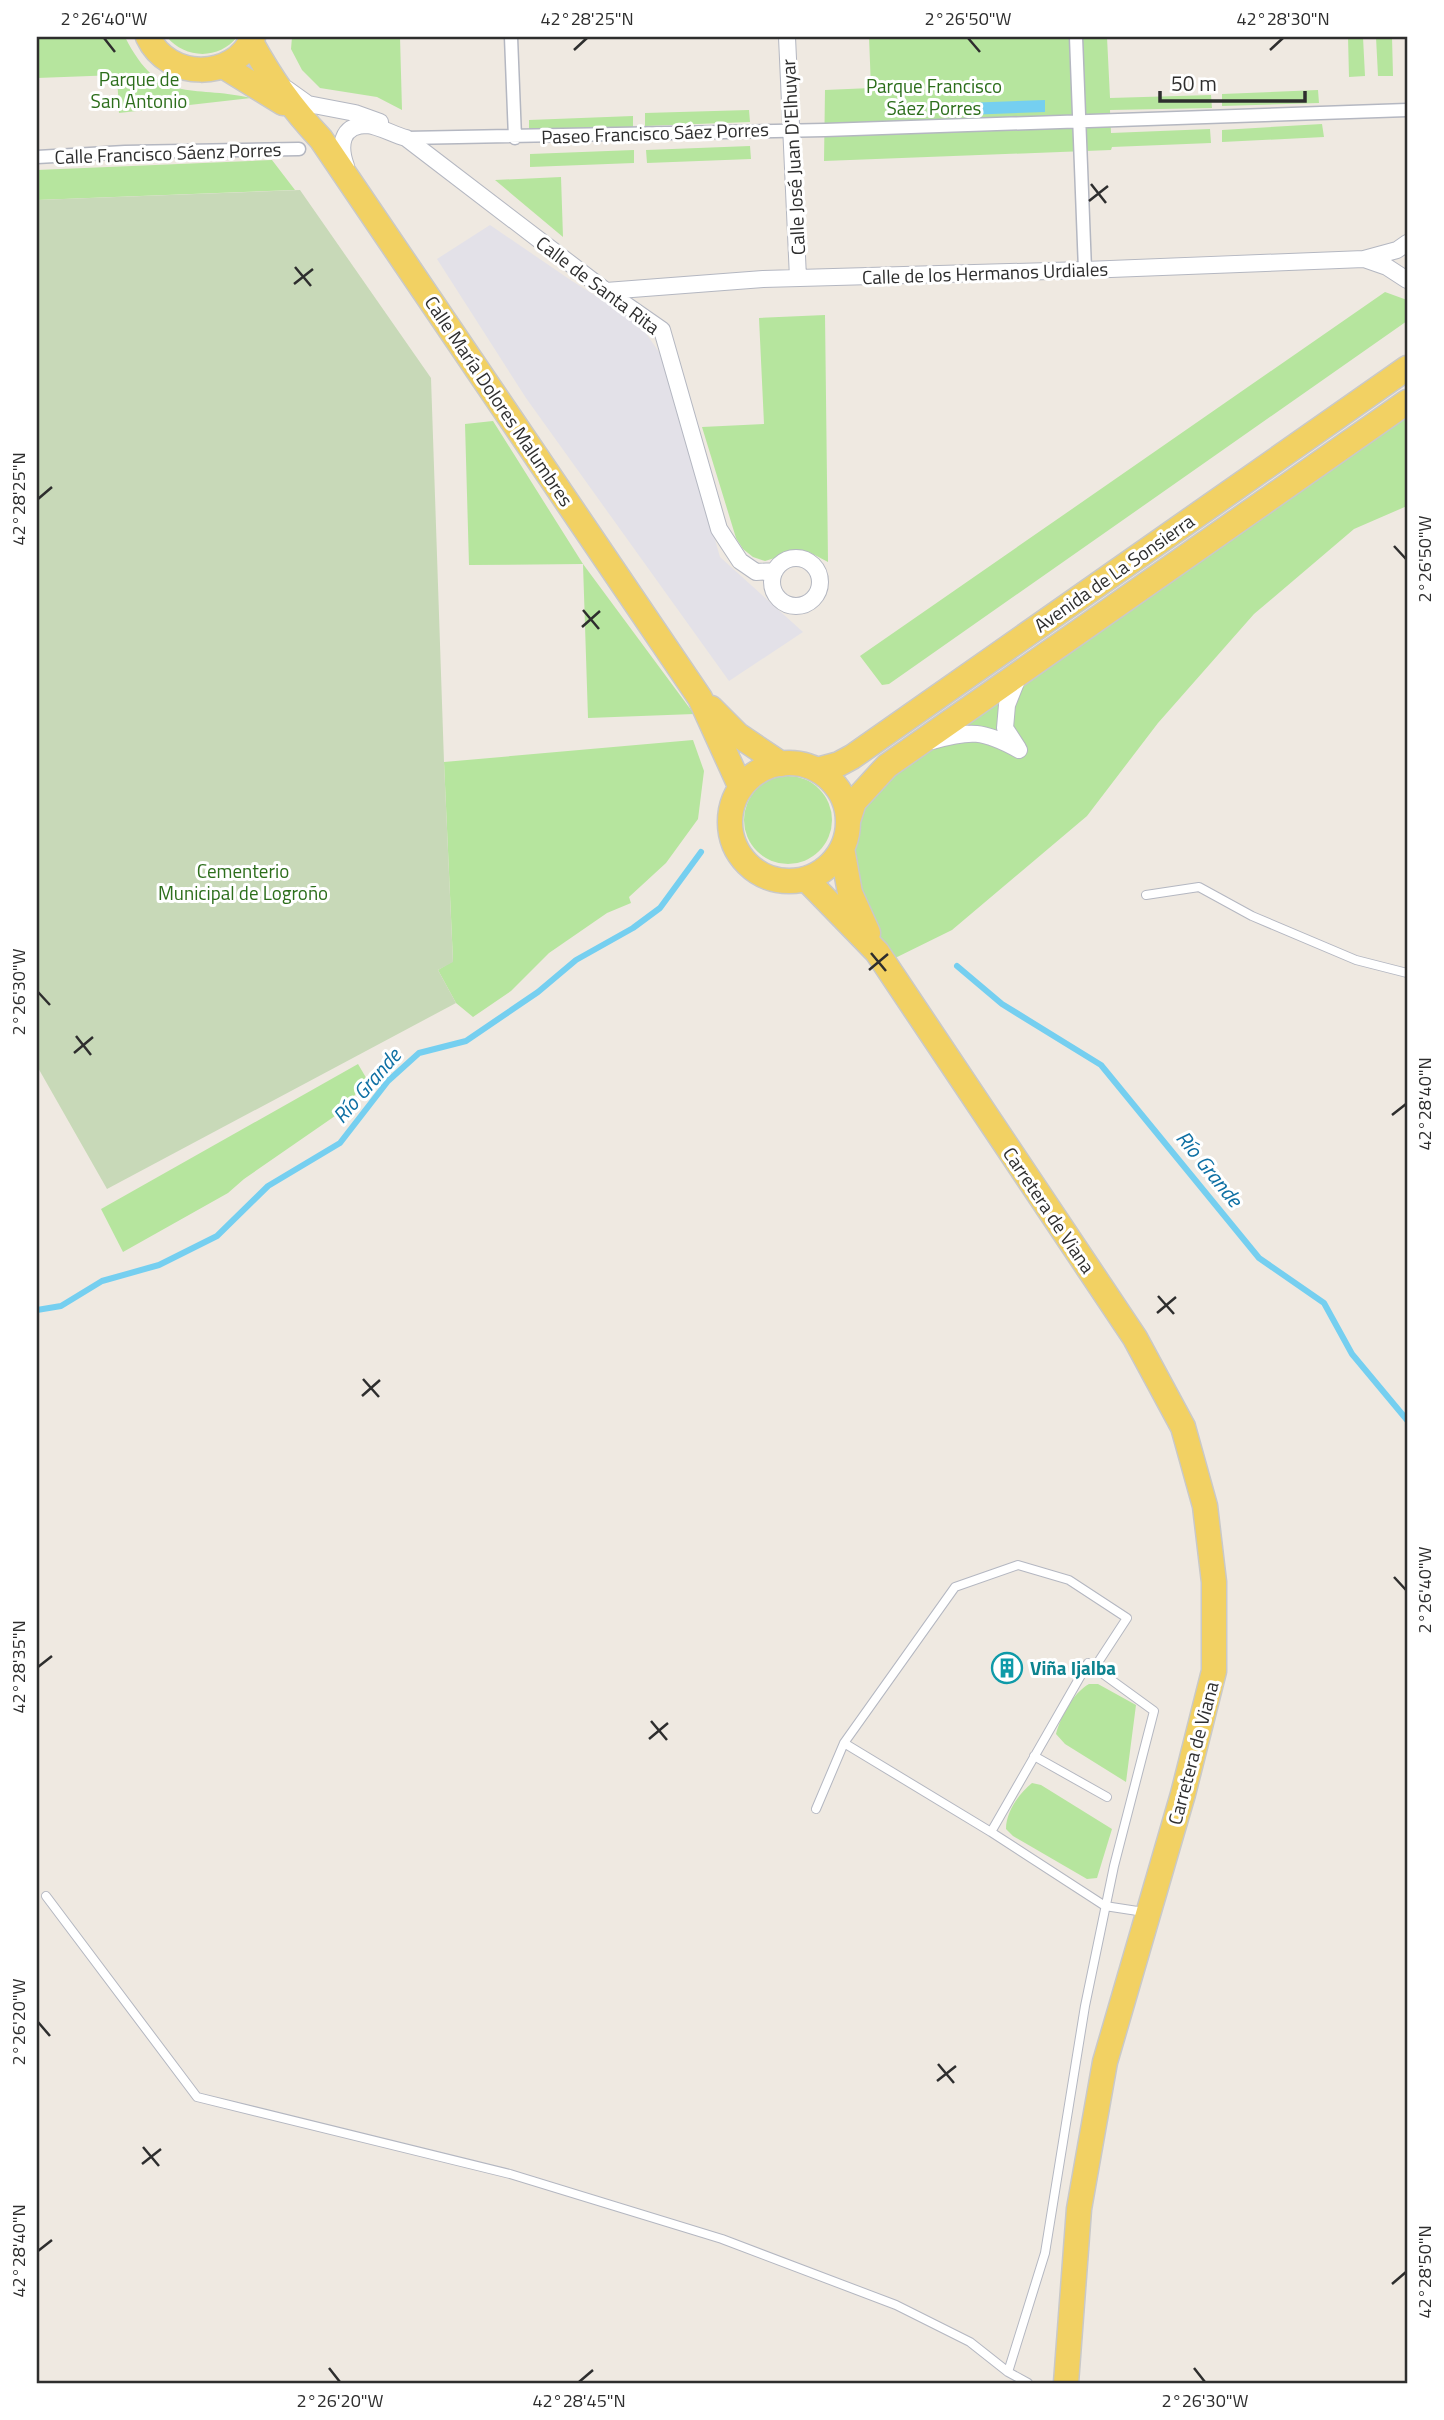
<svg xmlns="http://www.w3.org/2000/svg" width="1444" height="2420" font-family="'Titillium Web',sans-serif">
  <rect width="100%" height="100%" fill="#efe9e1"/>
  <!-- industrial -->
  <path fill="#e3e1e8" d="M 490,225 L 572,281 L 639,323 L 663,358 L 720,557 L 803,632 L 729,681 L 526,398 L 437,259 Z"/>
  <!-- green -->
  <path fill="#b6e59e" d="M 37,37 L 125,37 C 160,106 190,84 251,98 L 119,113 L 117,75 L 37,78 Z
    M 167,37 L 237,37 C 219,60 185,59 167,37 Z
    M 292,37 L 400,37 L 402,110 L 377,97 L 320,88 L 302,70 L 291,49 Z
    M 869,37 L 1107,37 L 1110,98 L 1211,95 L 1212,108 L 1110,110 L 1111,133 L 1210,129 L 1211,143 L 1112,147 L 1111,150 L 824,161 L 825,90 L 871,88 Z
    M 1348,37 L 1363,37 L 1365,76 L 1349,77 Z
    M 1376,37 L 1392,37 L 1393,76 L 1378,76 Z
    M 1318,90 L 1319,103 L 1222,106 L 1222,94 Z
    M 749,110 L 750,122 L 645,126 L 645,113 Z
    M 633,116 L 633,129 L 529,133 L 529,120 Z
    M 1322,124 L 1324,137 L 1222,142 L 1222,130 Z
    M 750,146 L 751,159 L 647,163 L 646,150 Z
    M 634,150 L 634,163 L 530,167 L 530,154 Z
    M 272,160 L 295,190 L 37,200 L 37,170 Z
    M 561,177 L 563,237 L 495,180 Z
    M 1385,292 L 1407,300 L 1407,321 L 889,684 L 882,685 L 860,656 Z
    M 825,315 L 828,562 L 809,552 L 794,552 L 765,561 L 753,557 L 743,549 L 736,538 L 702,427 L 764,424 L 759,318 Z
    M 1407,402 L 1407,506 L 1354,529 L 1254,614 L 1158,723 L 1087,816 L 952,930 L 885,963 L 842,848 L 854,802 Z
    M 493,421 L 583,564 L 694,714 L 588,718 L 583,564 L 469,565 L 465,424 Z
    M 693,740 L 704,771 L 698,819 L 666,863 L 629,897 L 631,903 L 607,913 L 549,953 L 511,991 L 473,1017 L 456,1003 L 438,970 L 453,961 L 444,762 Z
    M744 820a44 44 0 1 1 88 0a44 44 0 1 1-88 0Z
    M 358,1064 L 368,1081 L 335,1116 L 244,1179 L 228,1193 L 123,1252 L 101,1209 Z
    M 1089,1684 L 1098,1684 L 1136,1705 L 1126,1782 L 1065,1744 L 1056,1734 C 1061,1716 1073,1693 1089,1684 Z
    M 1032,1783 L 1041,1785 L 1112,1829 L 1097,1878 L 1087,1879 L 1013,1836 L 1006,1829 C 1006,1811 1019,1794 1032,1783 Z"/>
  <!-- cemetery -->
  <path fill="#c8d9b8" d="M 300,190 L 431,378 L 444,762 L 453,962 L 438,970 L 456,1003 L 107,1189 L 37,1066 L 37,200 Z"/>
  <!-- water -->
  <path fill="#75cff0" d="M 1045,100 L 1045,112 L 940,116 L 939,104 Z"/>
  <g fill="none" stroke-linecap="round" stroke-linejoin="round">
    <!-- stream -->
    <path stroke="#75cff0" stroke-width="6" d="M 957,966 L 1002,1004 L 1101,1065 L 1259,1258 L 1324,1303 L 1352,1354 L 1407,1420
      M 37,1310 L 61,1306 L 102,1281 L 159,1265 L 217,1236 L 268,1186 L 340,1143 L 388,1081 L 419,1053 L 466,1041 L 538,992 L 576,960 L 633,928 L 660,908 L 701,852"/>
    <!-- service casing -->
    <g stroke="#b4b7c1" stroke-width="10">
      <path id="service" d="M 1146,895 L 1199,887 L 1252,916 L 1356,960 L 1407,973
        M 844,1743 L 991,1832 L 1105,1906 L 1144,1912
        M 1034,1756 L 1107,1797
        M 816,1809 L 844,1743 L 955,1587 L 1018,1565 L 1069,1580 L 1127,1618 L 1095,1667
        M 991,1832 L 1088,1663 L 1154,1711 L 1114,1866 L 1085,2006 L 1045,2253 L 1008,2372
        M 46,1896 L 197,2097 L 510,2174 L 722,2239 L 896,2305 L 970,2342 L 1008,2372 L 1028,2383"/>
    </g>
    <!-- pedestrian casing -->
    <g stroke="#b4b7c1" stroke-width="15">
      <path id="pedestrian" d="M 511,37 L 515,138
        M 1076,37 L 1085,270
        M 406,138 L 825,130 L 1407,110
        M 37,157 L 125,152 L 299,149"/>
    </g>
    <!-- minor casing -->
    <g stroke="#b4b7c1" stroke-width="18">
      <path id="minor" d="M 787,37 L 798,278
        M 287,89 L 308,104 L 355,113 L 380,122
        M 346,166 C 339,147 340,125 367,125 C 379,126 394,135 406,138 L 606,291 L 662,330 L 719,529 L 740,561 L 756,572 L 775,571
        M 1364,259 L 1387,267 L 1407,280
        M 606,291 L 763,279 L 1085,270 L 1364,259 L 1397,250 L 1407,243
        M772 582a24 24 0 1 1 48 0a24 24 0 1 1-48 0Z
        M 932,741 C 971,730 983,730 1019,750
        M 1018,748 L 1005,728 L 1007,705 L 1019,675"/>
    </g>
    <!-- primary casing -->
    <g stroke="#c9c9c9" stroke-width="27">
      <path id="primary" d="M 148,37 C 168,80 234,81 253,37
        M 251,42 C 272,80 291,107 321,139 L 700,698 L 741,788
        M 223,66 L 283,103
        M 711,708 L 738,735 L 781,764
        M730 822a59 59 0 1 1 118 0a59 59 0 1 1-118 0Z
        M 817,770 L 839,764 L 852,757 L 1407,368
        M 848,821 L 854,802 L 887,766 L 1407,402
        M 842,848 L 850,893 L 868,933
        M 806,879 L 877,952 L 1135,1338 L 1183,1427 L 1205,1506 L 1214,1582 L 1214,1671 L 1183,1794 L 1105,2062 L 1079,2209 L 1066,2383"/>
    </g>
    <!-- service -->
    <use href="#service" stroke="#fff" stroke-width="8"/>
    <!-- pedestrian -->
    <use href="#pedestrian" stroke="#fff" stroke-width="12"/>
    <!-- minor -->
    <use href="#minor" stroke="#fff" stroke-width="16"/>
    <!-- primary -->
    <use href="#primary" stroke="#f2d163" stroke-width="24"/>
  </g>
  <!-- ticks -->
  <path fill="none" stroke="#2e2e2e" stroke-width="2.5" d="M 104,38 L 115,52M 968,38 L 980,52M 574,50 L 587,38M 1270,50 L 1283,38M 1091,184 L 1106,203M 1089,201 L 1108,186M 295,267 L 311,286M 294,284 L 313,269M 38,499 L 52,487M 1394,546 L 1406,559M 583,610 L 599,629M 582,627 L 600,611M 871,953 L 886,971M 869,970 L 888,954M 38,992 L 50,1005M 76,1036 L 91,1055M 74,1053 L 93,1037M 1392,1115 L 1406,1104M 1158,1296 L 1174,1314M 1157,1313 L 1176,1297M 363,1379 L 379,1397M 362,1396 L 380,1380M 1394,1577 L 1406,1590M 38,1667 L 52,1656M 651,1721 L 667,1740M 649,1739 L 668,1723M 38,2022 L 50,2036M 938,2064 L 954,2083M 937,2081 L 956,2066M 143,2147 L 159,2166M 142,2164 L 161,2149M 38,2251 L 52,2240M 1392,2284 L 1406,2272M 329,2368 L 340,2382M 1194,2368 L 1205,2382M 579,2382 L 593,2370"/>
  <!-- icons -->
  <defs>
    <g id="building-ring" transform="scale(1.575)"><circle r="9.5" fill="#fff" stroke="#0f9aa8" stroke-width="1.5"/><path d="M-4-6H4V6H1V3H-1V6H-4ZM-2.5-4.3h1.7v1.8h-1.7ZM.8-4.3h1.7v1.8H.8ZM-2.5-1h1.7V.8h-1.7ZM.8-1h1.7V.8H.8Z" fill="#0f9aa8"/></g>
  </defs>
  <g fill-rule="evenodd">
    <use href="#building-ring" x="1007" y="1668"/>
  </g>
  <g text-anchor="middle" stroke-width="6" stroke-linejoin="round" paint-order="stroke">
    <!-- park labels -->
    <g font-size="19" fill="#2c6e1b" stroke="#fff">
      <text x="139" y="86">Parque de<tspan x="139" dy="22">San Antonio</tspan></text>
      <text x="934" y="93">Parque Francisco<tspan x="934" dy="22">Sáez Porres</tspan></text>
      <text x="243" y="878">Cementerio<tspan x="243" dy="22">Municipal de Logroño</tspan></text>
    </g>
    <!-- street labels -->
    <g font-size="19" fill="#2e2e2e" stroke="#fff">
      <text transform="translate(655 133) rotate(-2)" y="7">Paseo Francisco Sáez Porres</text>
      <text transform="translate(168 153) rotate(-2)" y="7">Calle Francisco Sáenz Porres</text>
      <text transform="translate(793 157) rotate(-93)" y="7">Calle José Juan D'Elhuyar</text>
      <text transform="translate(985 273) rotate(-2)" y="7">Calle de los Hermanos Urdiales</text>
      <text transform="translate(598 285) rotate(37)" y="7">Calle de Santa Rita</text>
      <text transform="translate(499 401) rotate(56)" y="7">Calle María Dolores Malumbres</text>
      <text transform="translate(1114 573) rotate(-35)" y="7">Avenida de La Sonsierra</text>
      <text transform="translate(1049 1210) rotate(56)" y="7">Carretera de Viana</text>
      <text transform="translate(1193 1753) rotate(-75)" y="7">Carretera de Viana</text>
    </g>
    <!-- culture labels -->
    <g font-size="19" font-weight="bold" fill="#0d838f" stroke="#fff" text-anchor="start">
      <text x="1030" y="1675">Viña Ijalba</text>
    </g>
    <!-- water labels -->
    <g font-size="21" font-style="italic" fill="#0d6fa3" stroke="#fff">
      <text transform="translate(367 1086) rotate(-49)" y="7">Río Grande</text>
      <text transform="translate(1209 1169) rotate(51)" y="7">Río Grande</text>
    </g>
  </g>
  <!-- border -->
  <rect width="1444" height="2420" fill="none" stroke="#ffffff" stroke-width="77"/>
  <!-- scale -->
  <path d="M1160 91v10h145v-10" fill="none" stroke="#2e2e2e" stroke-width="3.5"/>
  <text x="1171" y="91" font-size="21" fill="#2e2e2e" stroke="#ffffff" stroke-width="5" paint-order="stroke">50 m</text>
  <rect x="38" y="38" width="1368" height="2344" fill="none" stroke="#2e2e2e" stroke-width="2.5"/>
  <g font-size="18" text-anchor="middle" fill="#2e2e2e">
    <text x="104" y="25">2°26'40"W</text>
    <text x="587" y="25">42°28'25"N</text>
    <text x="968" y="25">2°26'50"W</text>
    <text x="1283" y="25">42°28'30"N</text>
    <text transform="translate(19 499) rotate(-90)" y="6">42°28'25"N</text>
    <text transform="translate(1425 559) rotate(-90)" y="6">2°26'50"W</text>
    <text transform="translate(19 992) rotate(-90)" y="6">2°26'30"W</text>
    <text transform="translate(1425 1104) rotate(-90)" y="6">42°28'40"N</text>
    <text transform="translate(1425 1590) rotate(-90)" y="6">2°26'40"W</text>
    <text transform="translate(19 1667) rotate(-90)" y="6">42°28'35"N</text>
    <text transform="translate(19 2022) rotate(-90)" y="6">2°26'20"W</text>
    <text transform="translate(19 2251) rotate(-90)" y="6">42°28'40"N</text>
    <text transform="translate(1425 2272) rotate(-90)" y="6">42°28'50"N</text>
    <text x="340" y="2407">2°26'20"W</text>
    <text x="579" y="2407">42°28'45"N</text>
    <text x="1205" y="2407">2°26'30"W</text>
  </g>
</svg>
